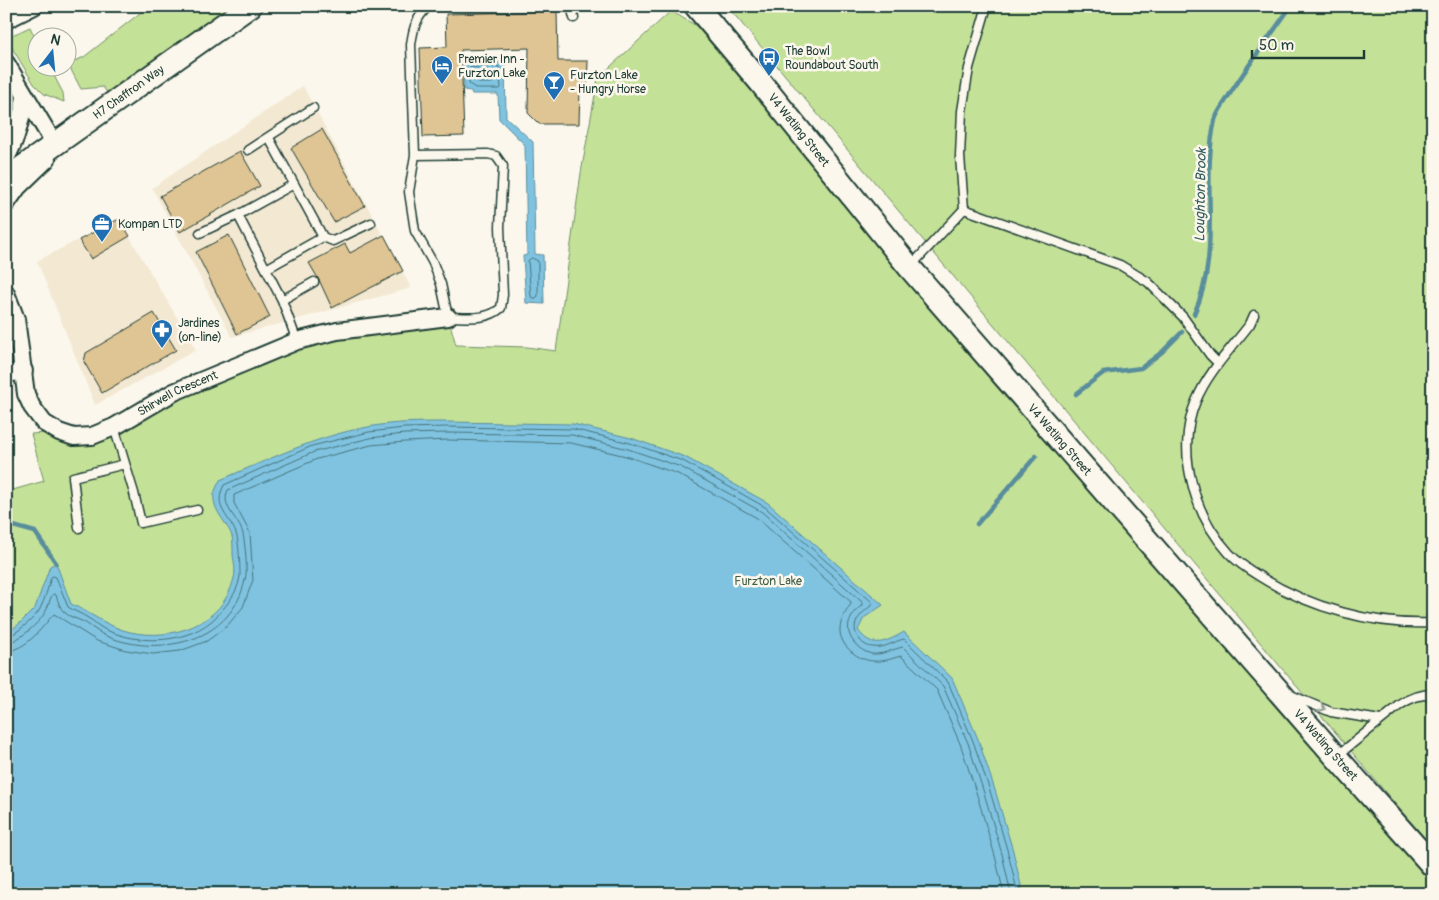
<svg xmlns="http://www.w3.org/2000/svg" width="1439" height="900" font-family="Pangolin,sans-serif">
  <rect width="100%" height="100%" fill="#fbf7ec"/>
  <filter id="ink" filterUnits="userSpaceOnUse"><feTurbulence type="fractalNoise" baseFrequency=".02" numOctaves="2"/><feDisplacementMap in="SourceGraphic" scale="10" xChannelSelector="R" yChannelSelector="G"/><feConvolveMatrix kernelMatrix="1 2 1 2 8 2 1 2 1" color-interpolation-filters="sRGB"/></filter>
  <g filter="url(#ink)">
    <!-- built -->
    <path fill="#f3e8d2" d="M 303,86 L 411,288 L 232,337 L 152,188 Z
      M 119,219 L 196,350 L 95,405 L 37,261 Z"/>
    <!-- green -->
    <path fill="#c4e198" stroke="#728f66" d="M 149,6 L 232,6 L 108,94 L 103,87 L 81,89 L 68,64 L 84,57 Z
      M 727,6 L 1433,6 L 1433,849 Z
      M 671,11 L 727,44 L 1433,866 L 1433,894 L 6,894 L 6,492 L 44,481 L 31,434 L 59,432 L 74,437 L 296,341 L 448,317 L 456,345 L 527,347 L 556,351 L 581,173 L 598,78 Z
      M 30,27 L 37,42 L 38,68 L 50,68 L 63,93 L 64,102 L 44,94 L 34,84 L 6,38 Z
      M 6,89 C 16,109 13,118 6,138 Z"/>
    <!-- water -->
    <path fill="#80c3e1" stroke="#598d9c" d="M 505,62 L 506,117 L 533,142 L 535,254 L 543,255 L 544,304 L 526,303 L 523,256 L 527,255 L 525,145 L 499,119 L 498,94 L 472,94 L 471,91 L 464,90 L 463,63 Z
      M 448,422 L 573,424 L 631,438 L 685,457 L 768,503 L 883,605 L 864,618 L 858,630 C 872,650 886,642 904,632 L 952,678 L 978,739 L 995,790 L 1013,851 L 1023,894 L 6,894 L 6,633 L 18,625 L 35,608 L 50,566 L 56,563 L 71,604 C 91,613 108,627 130,632 C 172,641 223,625 234,578 C 236,571 234,562 233,555 C 233,549 233,542 232,536 C 227,522 212,511 214,494 C 215,490 218,484 220,480 C 268,460 316,436 368,427 C 394,422 421,422 448,422 Z"/>
    <g fill="none" stroke-linecap="round" stroke-linejoin="round">
      <!-- shore -->
      <path stroke="#467379" stroke-width="1" d="M 499,67 L 501,87 L 500,89 L 477,89 L 469,84 L 470,68 Z
        M 477,74 L 493,74 L 494,81 L 492,83 L 479,83 L 475,79 Z
        M 532,258 L 538,261 L 538,296 L 536,298 L 532,298 L 531,296 L 528,261 Z
        M 6,637 C 16,635 36,617 40,609 C 45,599 48,588 51,577 L 53,576 L 56,577 L 68,607 C 74,611 82,614 88,618 C 94,621 98,626 104,629 C 142,647 197,644 223,609 C 231,600 239,588 240,575 C 240,565 239,542 236,533 C 228,514 213,508 224,485 L 312,446 L 369,432 L 404,428 L 448,427 L 573,429 L 630,443 L 683,461 L 765,507 L 872,602 L 872,605 C 860,614 848,626 860,640 C 863,644 868,647 873,647 C 885,649 894,641 904,639 L 948,682 L 973,741 L 990,791 L 1008,853 L 1018,894
        M 6,643 C 18,642 38,624 44,614 C 48,609 49,601 52,595 L 54,594 L 56,595 C 58,601 60,608 64,612 C 69,617 78,619 84,622 C 95,629 101,635 114,639 C 166,656 232,640 245,580 C 248,570 245,544 243,534 C 239,518 220,507 228,490 L 314,452 L 370,438 L 404,434 L 448,433 L 572,435 L 628,449 L 681,467 L 762,512 L 862,602 L 862,605 C 851,615 843,627 853,641 C 858,648 864,652 872,654 C 883,655 893,649 903,647 L 943,686 L 968,743 L 984,793 L 1002,854 L 1011,894
        M 6,651 C 27,650 42,627 54,614 L 97,641 L 126,650 L 153,654 L 180,651 L 207,641 L 227,626 L 243,607 L 253,580 L 250,533 L 234,503 L 234,495 L 317,459 L 371,445 L 405,442 L 448,440 L 571,443 L 626,456 L 678,474 L 757,518 L 851,602 L 851,604 C 846,611 840,621 840,629 C 839,646 859,661 874,661 C 884,662 893,658 901,656 L 937,690 L 961,746 L 977,795 L 995,856 L 1004,894"/>
      <!-- stream -->
      <path stroke="#598d9c" stroke-width="4.5" d="M 1194,314 C 1223,251 1200,185 1215,120 C 1217,112 1224,104 1228,97 C 1247,66 1270,37 1291,6
        M 1076,394 L 1103,373 L 1141,368 L 1162,352 L 1182,332
        M 6,524 L 35,532 L 56,563
        M 977,524 L 1036,456"/>
    </g>
    <!-- building -->
    <path fill="#dfc494" stroke="#1f3d34" d="M 557,11 L 558,61 L 588,61 L 587,88 L 580,88 L 579,124 L 539,124 L 528,113 L 529,48 L 461,50 L 464,136 L 423,137 L 420,48 L 447,47 L 446,14 Z
      M 322,129 L 365,206 L 334,222 L 291,148 Z
      M 240,151 L 260,186 L 180,232 L 160,196 Z
      M 119,219 L 130,236 L 91,259 L 79,240 Z
      M 229,235 L 270,317 L 237,334 L 196,252 Z
      M 384,235 L 403,271 L 332,308 L 319,280 L 309,263 L 345,244 L 350,253 Z
      M 154,313 L 176,350 L 102,393 L 84,362 L 86,353 Z"/>
    <g fill="none" stroke-linecap="round" stroke-linejoin="round">
      <!-- lane casing -->
      <g stroke="#1f3d34" stroke-width="11">
        <path id="lane" d="M 571,6 L 574,18
          M 248,150 L 313,108
          M 415,155 L 488,154 L 496,156 L 503,166 L 500,227 L 503,295 L 501,308 C 486,321 466,317 448,317 L 441,284 L 433,263 L 415,231 L 409,192 L 415,155 L 411,45 C 413,29 416,17 429,6
          M 964,209 L 960,156 L 962,111 L 969,68 L 987,6
          M 238,215 L 282,300 L 297,341
          M 200,233 L 238,215 L 294,184
          M 323,237 L 333,241 L 371,223
          M 910,267 L 964,209 L 1120,265 L 1148,282 L 1183,317 L 1210,355 L 1218,363
          M 266,269 L 323,237 L 269,138
          M 282,300 L 314,282
          M 1254,315 L 1250,324 C 1231,349 1208,372 1196,401 C 1185,427 1185,457 1192,483 C 1198,509 1211,533 1229,553 C 1237,562 1249,570 1259,576 C 1308,607 1374,626 1433,623
          M 114,427 L 134,493 L 141,523 L 197,510
          M 79,528 L 73,477 L 125,464
          M 1293,696 L 1331,712 L 1380,720
          M 1337,756 L 1400,705 C 1410,698 1420,694 1433,694"/>
      </g>
      <!-- street casing -->
      <g stroke="#1f3d34" stroke-width="20">
        <g id="street">
          <path d="M 6,20 L 34,6"/>
          <path d="M 6,63 L 55,145"/>
          <path d="M 6,158 C 17,139 21,119 25,97"/>
          <path d="M 6,204 L 18,187 L 47,159"/>
          <path id="s1" d="M 6,293 L 16,319 L 26,394 L 32,407 L 44,423 L 59,432 L 74,437 L 92,436 L 114,427 L 174,392 L 297,341 L 337,331 L 448,317"/>
          <path d="M 6,374 L 24,371"/>
        </g>
      </g>
      <!-- secondary casing -->
      <g stroke="#1f3d34" stroke-width="26">
        <g id="secondary">
          <path id="s2" d="M 696,6 L 761,83 L 910,268 L 1336,757 L 1433,866"/>
          <path id="s3" d="M 6,179 L 250,6"/>
        </g>
      </g>
      <!-- lane -->
      <use href="#lane" stroke="#fbf7ec" stroke-width="8"/>
      <!-- street -->
      <use href="#street" stroke="#fbf7ec" stroke-width="16"/>
      <!-- secondary -->
      <use href="#secondary" stroke="#fbf7ec" stroke-width="22"/>
    </g>
    <!-- one-way arrows -->
    <defs><path id="oneway-chevron" d="M-2-3.5L2.5 0L-2 3.5" fill="none" stroke-width="1.6" stroke-linecap="round" stroke-linejoin="round" transform="scale(1.25)"/></defs>
    <use stroke="#8d9a90" href="#oneway-chevron" transform="translate(1322 708) rotate(22)"/>
  </g>
  <!-- icons -->
  <defs>
    <g id="bus-pin" transform="scale(1.125)"><path d="M0 17L-7.5 6A9.5 9.5 0 1 1 7.5 6Z" fill="#1f6fb2" stroke="#fbf7ec"/><path d="M-5-6H5V4H4V6H2V4H-2V6H-4V4H-5ZM-3.5-4V0h7V-4ZM-3.5 1.2v1.5H-2V1.2ZM2 1.2v1.5H3.5V1.2Z" fill="#fff"/></g>
    <g id="hotel-pin" transform="scale(1.125)"><path d="M0 17L-7.5 6A9.5 9.5 0 1 1 7.5 6Z" fill="#1f6fb2" stroke="#fbf7ec"/><path d="M-6-4.5h1.5V1H6V5H4.5V3h-9V5H-6ZM-4 0a1.8 1.8 0 1 1 3.6 0ZM.5 0V-2.5h3Q6-2.5 6 0Z" fill="#fff"/></g>
    <g id="bar-pin" transform="scale(1.125)"><path d="M0 17L-7.5 6A9.5 9.5 0 1 1 7.5 6Z" fill="#1f6fb2" stroke="#fbf7ec"/><path d="M-6-5H6L.8 .8V4.5H3.5V6h-7V4.5H-.8V.8Z" fill="#fff"/></g>
    <g id="office-pin" transform="scale(1.125)"><path d="M0 17L-7.5 6A9.5 9.5 0 1 1 7.5 6Z" fill="#1f6fb2" stroke="#fbf7ec"/><path d="M-6-3h4V-5.5h4V-3h4V5H-6ZM-1-4.5V-3h2v-1.5ZM-6 0V1H6V0Z" fill="#fff"/></g>
    <g id="pharmacy-pin" transform="scale(1.125)"><path d="M0 17L-7.5 6A9.5 9.5 0 1 1 7.5 6Z" fill="#1f6fb2" stroke="#fbf7ec"/><path d="M-2-6h4v4h4v4h-4v4h-4v-4h-4v-4h4Z" fill="#fff"/></g>
  </defs>
  <g fill-rule="evenodd">
    <use href="#bus-pin" x="769" y="58"/>
    <use href="#hotel-pin" x="442" y="66"/>
    <use href="#bar-pin" x="554" y="82"/>
    <use href="#office-pin" x="102" y="224"/>
    <use href="#pharmacy-pin" x="162" y="330"/>
  </g>
  <g text-anchor="middle" stroke-width="5" stroke-linejoin="round" paint-order="stroke">
    <!-- poi labels -->
    <g font-size="12" fill="#1f3d34" stroke="#fbf7ec" text-anchor="start">
      <text x="785" y="55">The Bowl<tspan x="785" dy="14">Roundabout South</tspan></text>
      <text x="458" y="63">Premier Inn -<tspan x="458" dy="14">Furzton Lake</tspan></text>
      <text x="570" y="79">Furzton Lake<tspan x="570" dy="14">- Hungry Horse</tspan></text>
      <text x="118" y="228">Kompan LTD</text>
      <text x="178" y="327">Jardines<tspan x="178" dy="14">(on-line)</tspan></text>
    </g>
    <!-- street labels -->
    <g font-size="12" fill="#1f3d34" stroke="#fbf7ec">
      <text dy="4" stroke="none"><textPath href="#s3" startOffset="150">H7 Chaffron Way</textPath></text>
      <text dy="4" stroke="none"><textPath href="#s2" startOffset="161">V4 Watling Street</textPath></text>
      <text dy="4" stroke="none"><textPath href="#s1" startOffset="285">Shirwell Crescent</textPath></text>
      <text dy="4" stroke="none"><textPath href="#s2" startOffset="566">V4 Watling Street</textPath></text>
      <text dy="4" stroke="none"><textPath href="#s2" startOffset="971">V4 Watling Street</textPath></text>
    </g>
    <!-- park labels -->
    <g font-size="12" fill="#405e48" stroke="#fbf7ec">
      <text x="768" y="585">Furzton Lake</text>
    </g>
    <!-- water labels -->
    <g font-size="14" font-style="italic" fill="#375e5f" stroke="#fbf7ec">
      <text transform="translate(1200 195) rotate(-89)" y="5">Loughton Brook</text>
    </g>
  </g>
  <!-- margin -->
  <rect width="1439" height="900" fill="none" stroke="#fbf7ec" stroke-width="25"/>
  <rect x="12" y="12" width="1414" height="875" fill="none" stroke="#1f3d34" stroke-width="2" filter="url(#ink)"/>
  <!-- north arrow -->
  <g transform="translate(52 52) rotate(16)"><circle r="24" fill="#fbf7ec" stroke="#a3ada2"/>
  <path d="M0-4L9 19L0 12L-9 19Z" fill="#1f6fb2"/>
  <text y="-8" font-size="14" font-weight="bold" text-anchor="middle" fill="#1f3d34">N</text>
  </g>
  <!-- scale -->
  <path d="M1252 50v8h112v-8" fill="none" stroke="#1f3d34" stroke-width="2.5"/>
  <text x="1259" y="50" font-size="15" fill="#1f3d34" stroke="#fbf7ec" stroke-width="4" paint-order="stroke">50 m</text>
</svg>
